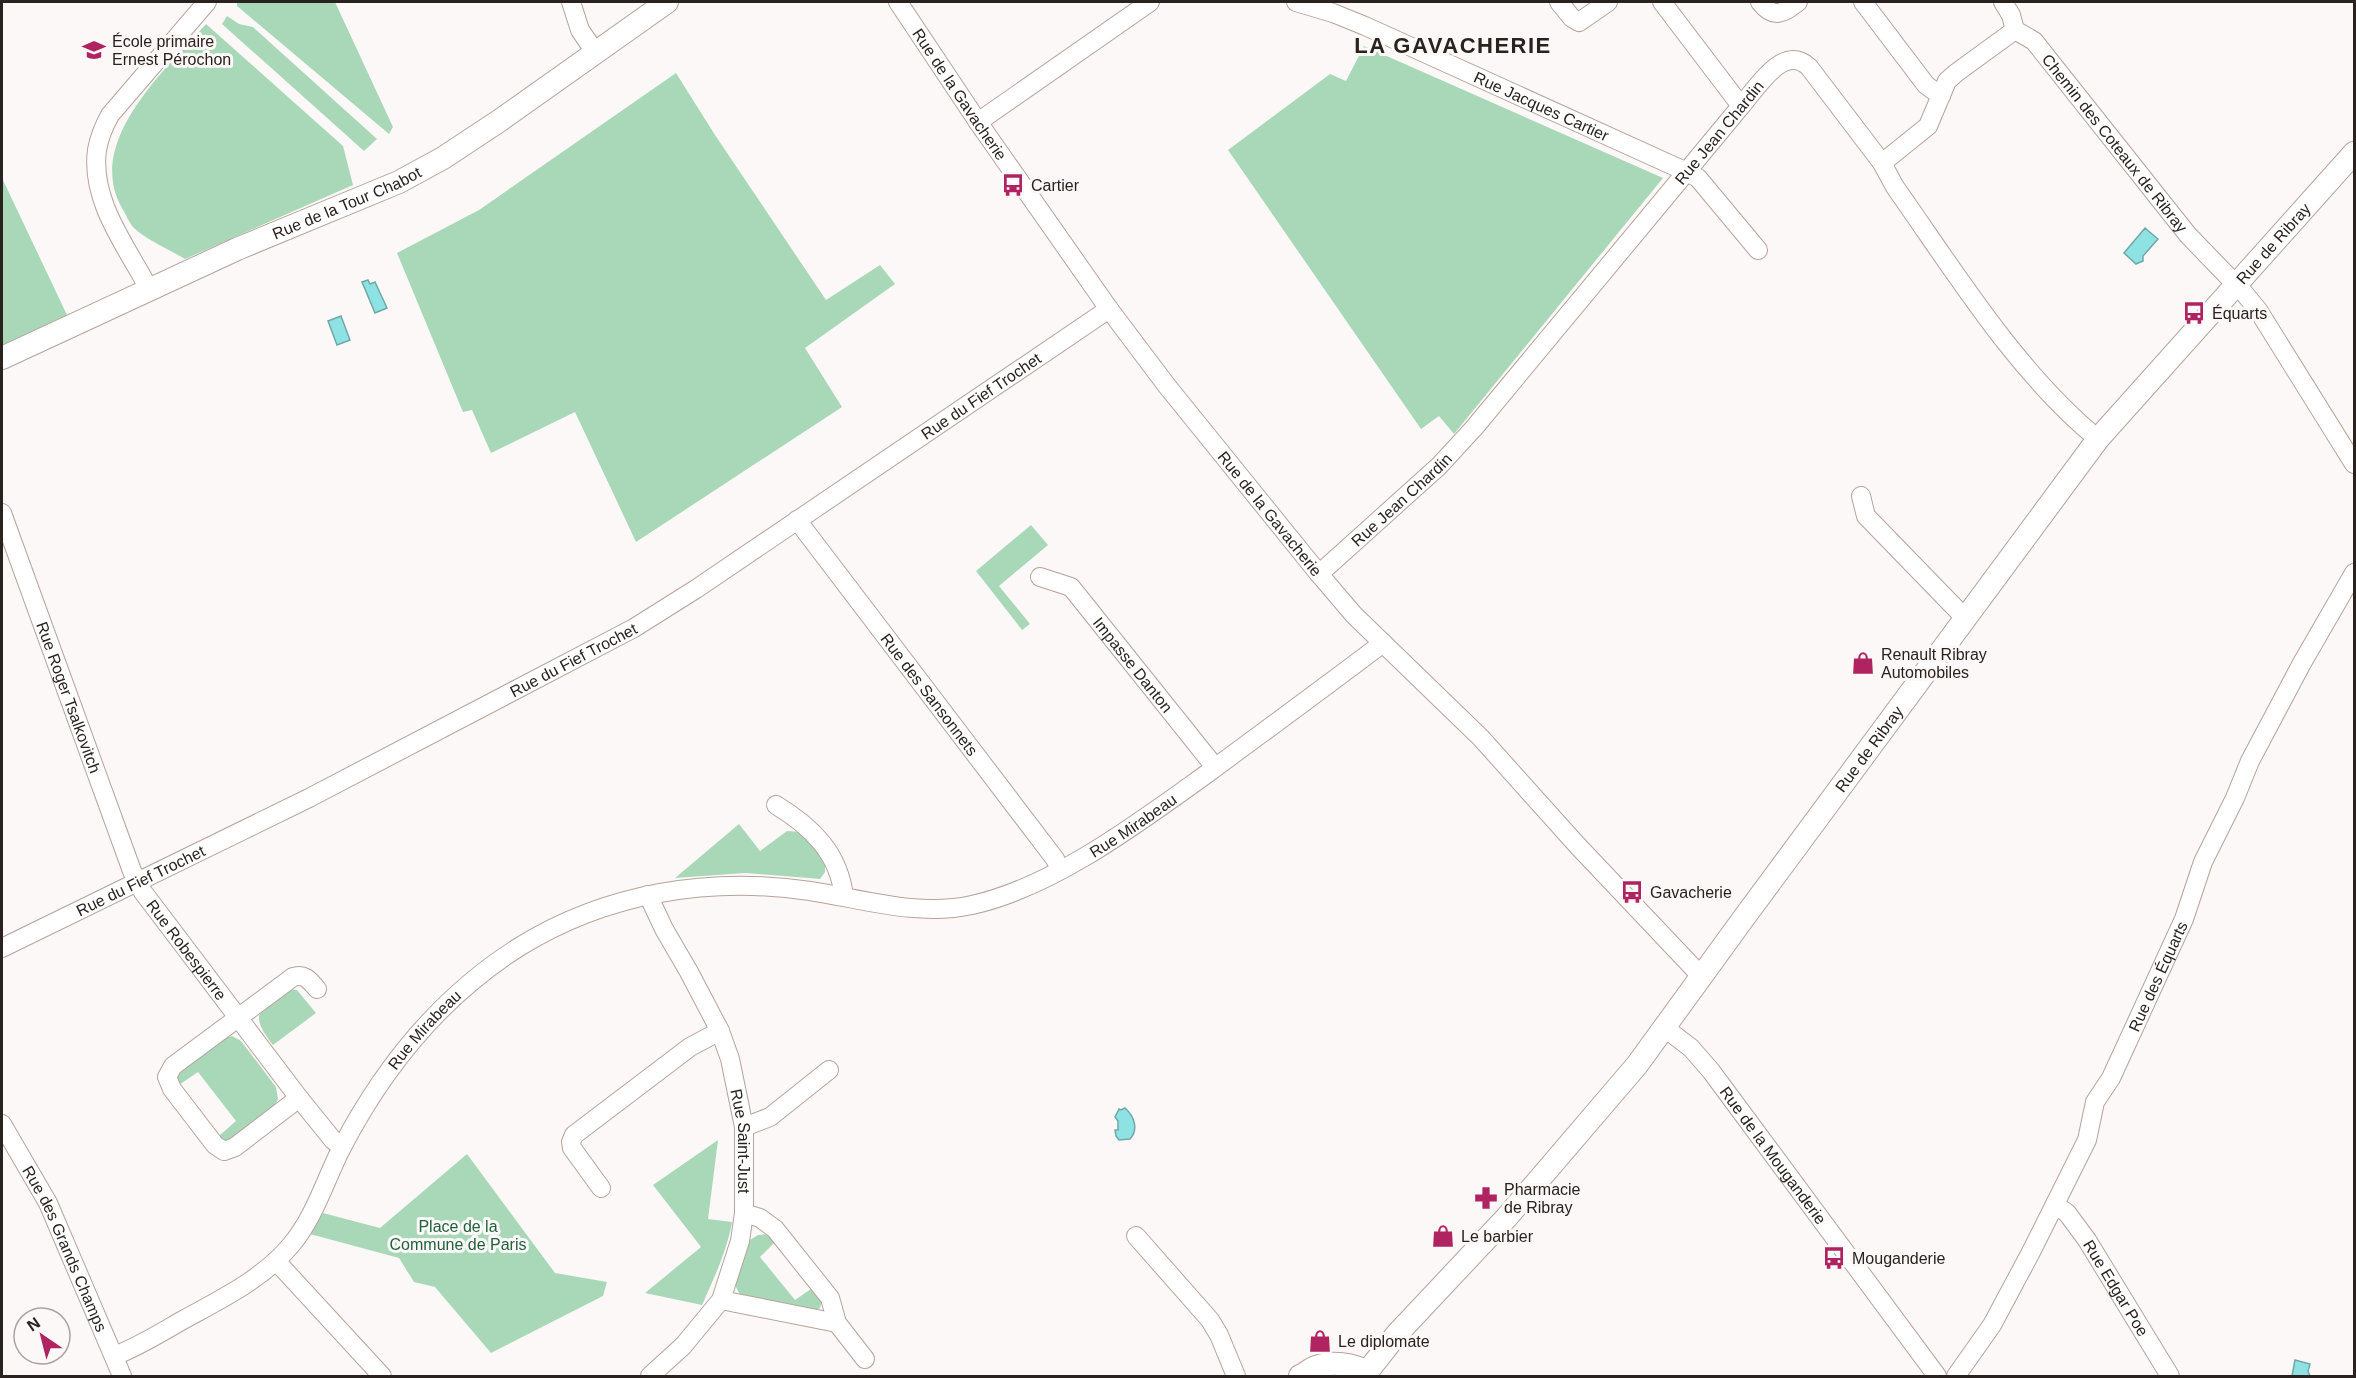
<svg xmlns="http://www.w3.org/2000/svg" width="2356" height="1378" font-family="Arial,sans-serif">
  <rect width="100%" height="100%" fill="#fcf8f7"/>
  <!-- green -->
  <path fill="#a8d8b7" d="M 237,2 L 335,2 L 393,127 L 389,134 L 237,6 Z
    M 227,16 L 239,24 L 253,27 L 377,139 L 364,151 L 222,24 Z
    M 206,24 L 343,146 L 353,185 L 185,259 C 170,250 145,239 134,228 C 129,223 126,214 122,208 C 84,142 166,69 206,24 Z
    M 1364,46 L 1663,178 L 1454,434 L 1439,416 L 1421,429 L 1228,150 L 1330,74 L 1346,81 Z
    M 676,73 L 715,135 L 826,300 L 880,265 L 895,284 L 805,348 L 842,407 L 636,542 L 575,412 L 491,453 L 472,410 L 463,412 L 397,253 L 479,210 Z
    M 2,178 L 67,315 L 2,346 Z
    M 1031,525 L 1048,545 L 999,586 L 1030,624 L 1022,630 L 976,571 Z
    M 739,824 L 760,851 L 787,831 L 801,832 L 825,861 L 825,872 L 820,879 L 745,873 L 675,878 Z
    M 287,989 L 297,990 L 316,1013 L 273,1045 C 248,1013 259,1010 287,989 Z
    M 232,1036 L 241,1041 L 276,1087 L 278,1099 L 273,1109 L 226,1142 L 219,1136 L 236,1121 L 198,1072 L 179,1085 L 176,1076 L 180,1071 L 221,1039 Z
    M 718,1140 L 708,1219 L 732,1222 C 727,1251 714,1278 702,1305 L 645,1293 L 701,1247 L 653,1185 Z
    M 467,1154 L 555,1273 L 607,1282 L 603,1296 L 491,1353 L 435,1287 L 414,1282 L 399,1258 L 310,1234 L 323,1213 L 380,1228 Z
    M 768,1234 L 775,1242 L 760,1257 L 795,1300 L 811,1289 L 822,1300 L 820,1308 L 812,1313 L 741,1297 L 735,1285 L 750,1240 L 758,1235 Z"/>
  <!-- water -->
  <path fill="#8fe2e3" stroke="#70a8a8" stroke-width="1.5" d="M 2145,228 L 2158,239 L 2143,256 L 2143,261 L 2136,264 L 2124,253 Z
    M 368,280 L 370,284 L 375,282 L 387,308 L 375,313 L 362,282 Z
    M 341,316 L 350,340 L 337,345 L 328,321 Z
    M 1125,1108 C 1134,1116 1139,1129 1130,1139 L 1119,1140 L 1116,1136 L 1115,1130 L 1118,1130 L 1118,1121 L 1115,1117 L 1119,1109 L 1121,1110 Z
    M 2295,1360 L 2310,1364 L 2308,1371 L 2310,1376 L 2292,1376 Z"/>
  <g fill="none" stroke-linecap="round" stroke-linejoin="round">
    <!-- minor casing -->
    <g stroke="#b6a39b" stroke-width="20">
      <g id="minor">
        <path d="M 571,2 L 580,30 L 595,52"/>
        <path id="s1" d="M 898,2 L 978,122 L 1109,309 L 1167,386 L 1319,574 L 1354,615 L 1481,738 L 1577,845 L 1702,977"/>
        <path id="s2" d="M 1296,2 L 1333,13 L 1365,26 L 1687,172 L 1698,178 L 1758,250"/>
        <path d="M 1559,2 L 1572,18 L 1579,22 L 1608,2"/>
        <path d="M 1662,2 L 1741,106"/>
        <path d="M 1760,2 C 1774,20 1783,13 1798,2"/>
        <path d="M 1863,2 L 1926,85 L 1941,96"/>
        <path id="s3" d="M 2003,2 L 2011,15 L 2015,30 L 2034,41 L 2188,235 L 2244,293 L 2258,310 L 2354,464"/>
        <path d="M 978,122 L 1150,2"/>
        <path d="M 1882,163 L 1928,126 L 1947,81 L 1956,73 L 2015,30"/>
        <path d="M 149,289 C 127,247 90,201 97,150 C 99,138 104,126 110,115 L 207,2"/>
        <path d="M 1861,496 L 1866,516 L 1965,618"/>
        <path id="s4" d="M 2,513 L 132,871 L 143,892 L 299,1098 L 333,1140 L 342,1147"/>
        <path id="s5" d="M 797,520 L 1055,859 L 1060,869"/>
        <path id="s6" d="M 1319,574 L 1439,466 L 1474,428 L 1741,106 C 1757,88 1783,43 1809,67 L 1882,163 L 1895,187 C 1955,272 2017,373 2098,439"/>
        <path id="s7" d="M 1040,577 L 1071,587 L 1215,767"/>
        <path d="M 776,805 C 812,827 839,853 844,897"/>
        <path id="s8" d="M 648,895 L 664,929 L 689,972 L 720,1031 L 730,1059 L 744,1127 L 744,1213 L 740,1241 L 721,1300 L 683,1346 L 650,1376"/>
        <path id="s9" d="M 2,948 L 309,798 L 634,628 L 696,589 L 1109,309"/>
        <path id="s10" d="M 1665,1028 L 1691,1048 L 1711,1071 L 1937,1376"/>
        <path d="M 299,1098 L 235,1147 L 224,1151 L 215,1145 L 172,1089 L 167,1077 L 173,1066 L 293,977 C 305,973 310,981 317,989"/>
        <path id="s11" d="M 2,1124 L 48,1203 L 122,1376"/>
        <path d="M 744,1127 L 770,1117 L 829,1070"/>
        <path d="M 601,1188 L 572,1148 L 571,1142 L 574,1135 L 690,1047 L 720,1031"/>
        <path id="s12" d="M 2055,1205 L 2067,1213 L 2087,1240 L 2170,1376"/>
        <path d="M 744,1213 L 760,1218 L 775,1229 L 830,1298 L 837,1323 L 865,1359"/>
        <path d="M 1136,1236 L 1210,1320 L 1219,1335 L 1236,1376"/>
        <path d="M 276,1261 L 382,1376"/>
        <path d="M 721,1300 L 837,1323"/>
        <path id="s13" d="M 114,1356 C 138,1347 160,1333 183,1320 C 221,1299 263,1279 291,1245 C 314,1218 325,1181 341,1149 C 384,1066 440,997 519,947 C 606,893 709,876 810,891 C 863,899 918,917 972,905 C 1054,887 1141,821 1208,773 C 1266,730 1325,687 1383,643"/>
        <path id="s14" d="M 1956,1376 L 1992,1325 L 2031,1252 L 2087,1140 L 2095,1102 L 2111,1078 L 2184,919 L 2203,862 L 2235,798 L 2250,761 L 2302,663 L 2354,573"/>
      </g>
    </g>
    <!-- tertiary casing -->
    <g stroke="#b6a39b" stroke-width="24">
      <g id="tertiary">
        <path id="s15" d="M 2,358 L 237,249 L 399,182 L 443,158 L 499,121 L 667,2"/>
        <path d="M 1300,1376 C 1305,1374 1310,1369 1316,1367 C 1332,1361 1353,1364 1367,1372"/>
        <path id="s16" d="M 1364,1376 L 1397,1334 L 1507,1217 L 1637,1065 L 1743,919 L 2098,439 L 2354,153"/>
      </g>
    </g>
    <!-- minor -->
    <use href="#minor" stroke="#fff" stroke-width="18"/>
    <!-- tertiary -->
    <use href="#tertiary" stroke="#fff" stroke-width="22"/>
  </g>
  <!-- icons -->
  <defs>
    <g id="school-bare" transform="scale(1.8)"><path d="M0-5L7-2L0 1L-7-2ZM-4 1L0 2.5L4 1V4Q0 6-4 4Z" fill="#af2460" stroke="#fcf8f7" stroke-width="2.5" paint-order="stroke"/></g>
    <g id="bus-bare" transform="scale(1.8)"><path d="M-5-6H5V4H4V6H2V4H-2V6H-4V4H-5ZM-3.5-4V0h7V-4ZM-3.5 1.2v1.5H-2V1.2ZM2 1.2v1.5H3.5V1.2Z" fill="#af2460" stroke="#fcf8f7" stroke-width="2.5" paint-order="stroke"/></g>
    <g id="shop-bare" transform="scale(1.8)"><path d="M-5-2.5h2.3a2.7 3.5 0 0 1 5.4 0H5L5.5 6h-11ZM-1.5-2.5h3a1.5 2.3 0 0 0-3 0Z" fill="#af2460" stroke="#fcf8f7" stroke-width="2.5" paint-order="stroke"/></g>
    <g id="pharmacy-bare" transform="scale(1.8)"><path d="M-2-6h4v4h4v4h-4v4h-4v-4h-4v-4h4Z" fill="#af2460" stroke="#fcf8f7" stroke-width="2.5" paint-order="stroke"/></g>
  </defs>
  <g fill-rule="evenodd">
    <use href="#school-bare" x="94" y="50"/>
    <use href="#bus-bare" x="1013" y="185"/>
    <use href="#bus-bare" x="2194" y="313"/>
    <use href="#shop-bare" x="1863" y="663"/>
    <use href="#bus-bare" x="1632" y="892"/>
    <use href="#pharmacy-bare" x="1486" y="1198"/>
    <use href="#shop-bare" x="1443" y="1236"/>
    <use href="#bus-bare" x="1834" y="1258"/>
    <use href="#shop-bare" x="1320" y="1341"/>
  </g>
  <g text-anchor="middle" stroke-width="6" stroke-linejoin="round" paint-order="stroke">
    <!-- poi labels -->
    <g font-size="16" fill="#29221f" stroke="#fcf8f7" text-anchor="start">
      <text x="112" y="47">École primaire<tspan x="112" dy="18">Ernest Pérochon</tspan></text>
      <text x="1031" y="191">Cartier</text>
      <text x="2212" y="319">Équarts</text>
      <text x="1881" y="660">Renault Ribray<tspan x="1881" dy="18">Automobiles</tspan></text>
      <text x="1650" y="898">Gavacherie</text>
      <text x="1504" y="1195">Pharmacie<tspan x="1504" dy="18">de Ribray</tspan></text>
      <text x="1461" y="1242">Le barbier</text>
      <text x="1852" y="1264">Mouganderie</text>
      <text x="1338" y="1347">Le diplomate</text>
    </g>
    <!-- street labels -->
    <g font-size="16" fill="#29221f" stroke="#fcf8f7">
      <text dy="6" stroke="none"><textPath href="#s1" startOffset="111">Rue de la Gavacherie</textPath></text>
      <text dy="6" stroke="none"><textPath href="#s2" startOffset="267">Rue Jacques Cartier</textPath></text>
      <text dy="6" stroke="none"><textPath href="#s6" startOffset="597">Rue Jean Chardin</textPath></text>
      <text dy="6" stroke="none"><textPath href="#s3" startOffset="183">Chemin des Coteaux de Ribray</textPath></text>
      <text dy="6" stroke="none"><textPath href="#s15" startOffset="378">Rue de la Tour Chabot</textPath></text>
      <text dy="6" stroke="none"><textPath href="#s16" startOffset="1454">Rue de Ribray</textPath></text>
      <text dy="6" stroke="none"><textPath href="#s9" startOffset="1126">Rue du Fief Trochet</textPath></text>
      <text dy="6" stroke="none"><textPath href="#s6" startOffset="111">Rue Jean Chardin</textPath></text>
      <text dy="6" stroke="none"><textPath href="#s1" startOffset="633">Rue de la Gavacherie</textPath></text>
      <text dy="6" stroke="none"><textPath href="#s9" startOffset="640">Rue du Fief Trochet</textPath></text>
      <text dy="6" stroke="none"><textPath href="#s7" startOffset="132">Impasse Danton</textPath></text>
      <text dy="6" stroke="none"><textPath href="#s5" startOffset="219">Rue des Sansonnets</textPath></text>
      <text dy="6" stroke="none"><textPath href="#s4" startOffset="196">Rue Roger Tsalkovitch</textPath></text>
      <text dy="6" stroke="none"><textPath href="#s16" startOffset="806">Rue de Ribray</textPath></text>
      <text dy="6" stroke="none"><textPath href="#s13" startOffset="1238">Rue Mirabeau</textPath></text>
      <text dy="6" stroke="none"><textPath href="#s9" startOffset="154">Rue du Fief Trochet</textPath></text>
      <text dy="6" stroke="none"><textPath href="#s4" startOffset="477">Rue Robespierre</textPath></text>
      <text dy="6" stroke="none"><textPath href="#s14" startOffset="450">Rue des Équarts</textPath></text>
      <text dy="6" stroke="none"><textPath href="#s13" startOffset="465">Rue Mirabeau</textPath></text>
      <text dy="6" stroke="none"><textPath href="#s8" startOffset="267">Rue Saint-Just</textPath></text>
      <text dy="6" stroke="none"><textPath href="#s10" startOffset="168">Rue de la Mouganderie</textPath></text>
      <text dy="6" stroke="none"><textPath href="#s11" startOffset="140">Rue des Grands Champs</textPath></text>
      <text dy="6" stroke="none"><textPath href="#s12" startOffset="104">Rue Edgar Poe</textPath></text>
    </g>
    <!-- park labels -->
    <g font-size="16" fill="#21613d" stroke="#fcf8f7">
      <text x="458" y="1232">Place de la<tspan x="458" dy="18">Commune de Paris</tspan></text>
    </g>
    <!-- district labels -->
    <g font-size="22" font-weight="bold" letter-spacing="1.5" fill="#29221f" stroke="#fcf8f7">
      <text x="1453" y="53">LA GAVACHERIE</text>
    </g>
  </g>
  <!-- border -->
  <rect width="2356" height="1378" fill="none" stroke="#29221f" stroke-width="6"/>
  <!-- north arrow -->
  <g transform="translate(42 1336) rotate(325)"><circle r="28" fill="#fcf8f7" stroke="#a8a2a1" stroke-width="1.5"/>
  <path d="M0-4.5L10 22L0 15L-10 22Z" fill="#af2460"/>
  <text y="-9" font-size="16" font-weight="bold" text-anchor="middle" fill="#29221f">N</text>
  </g>
</svg>
